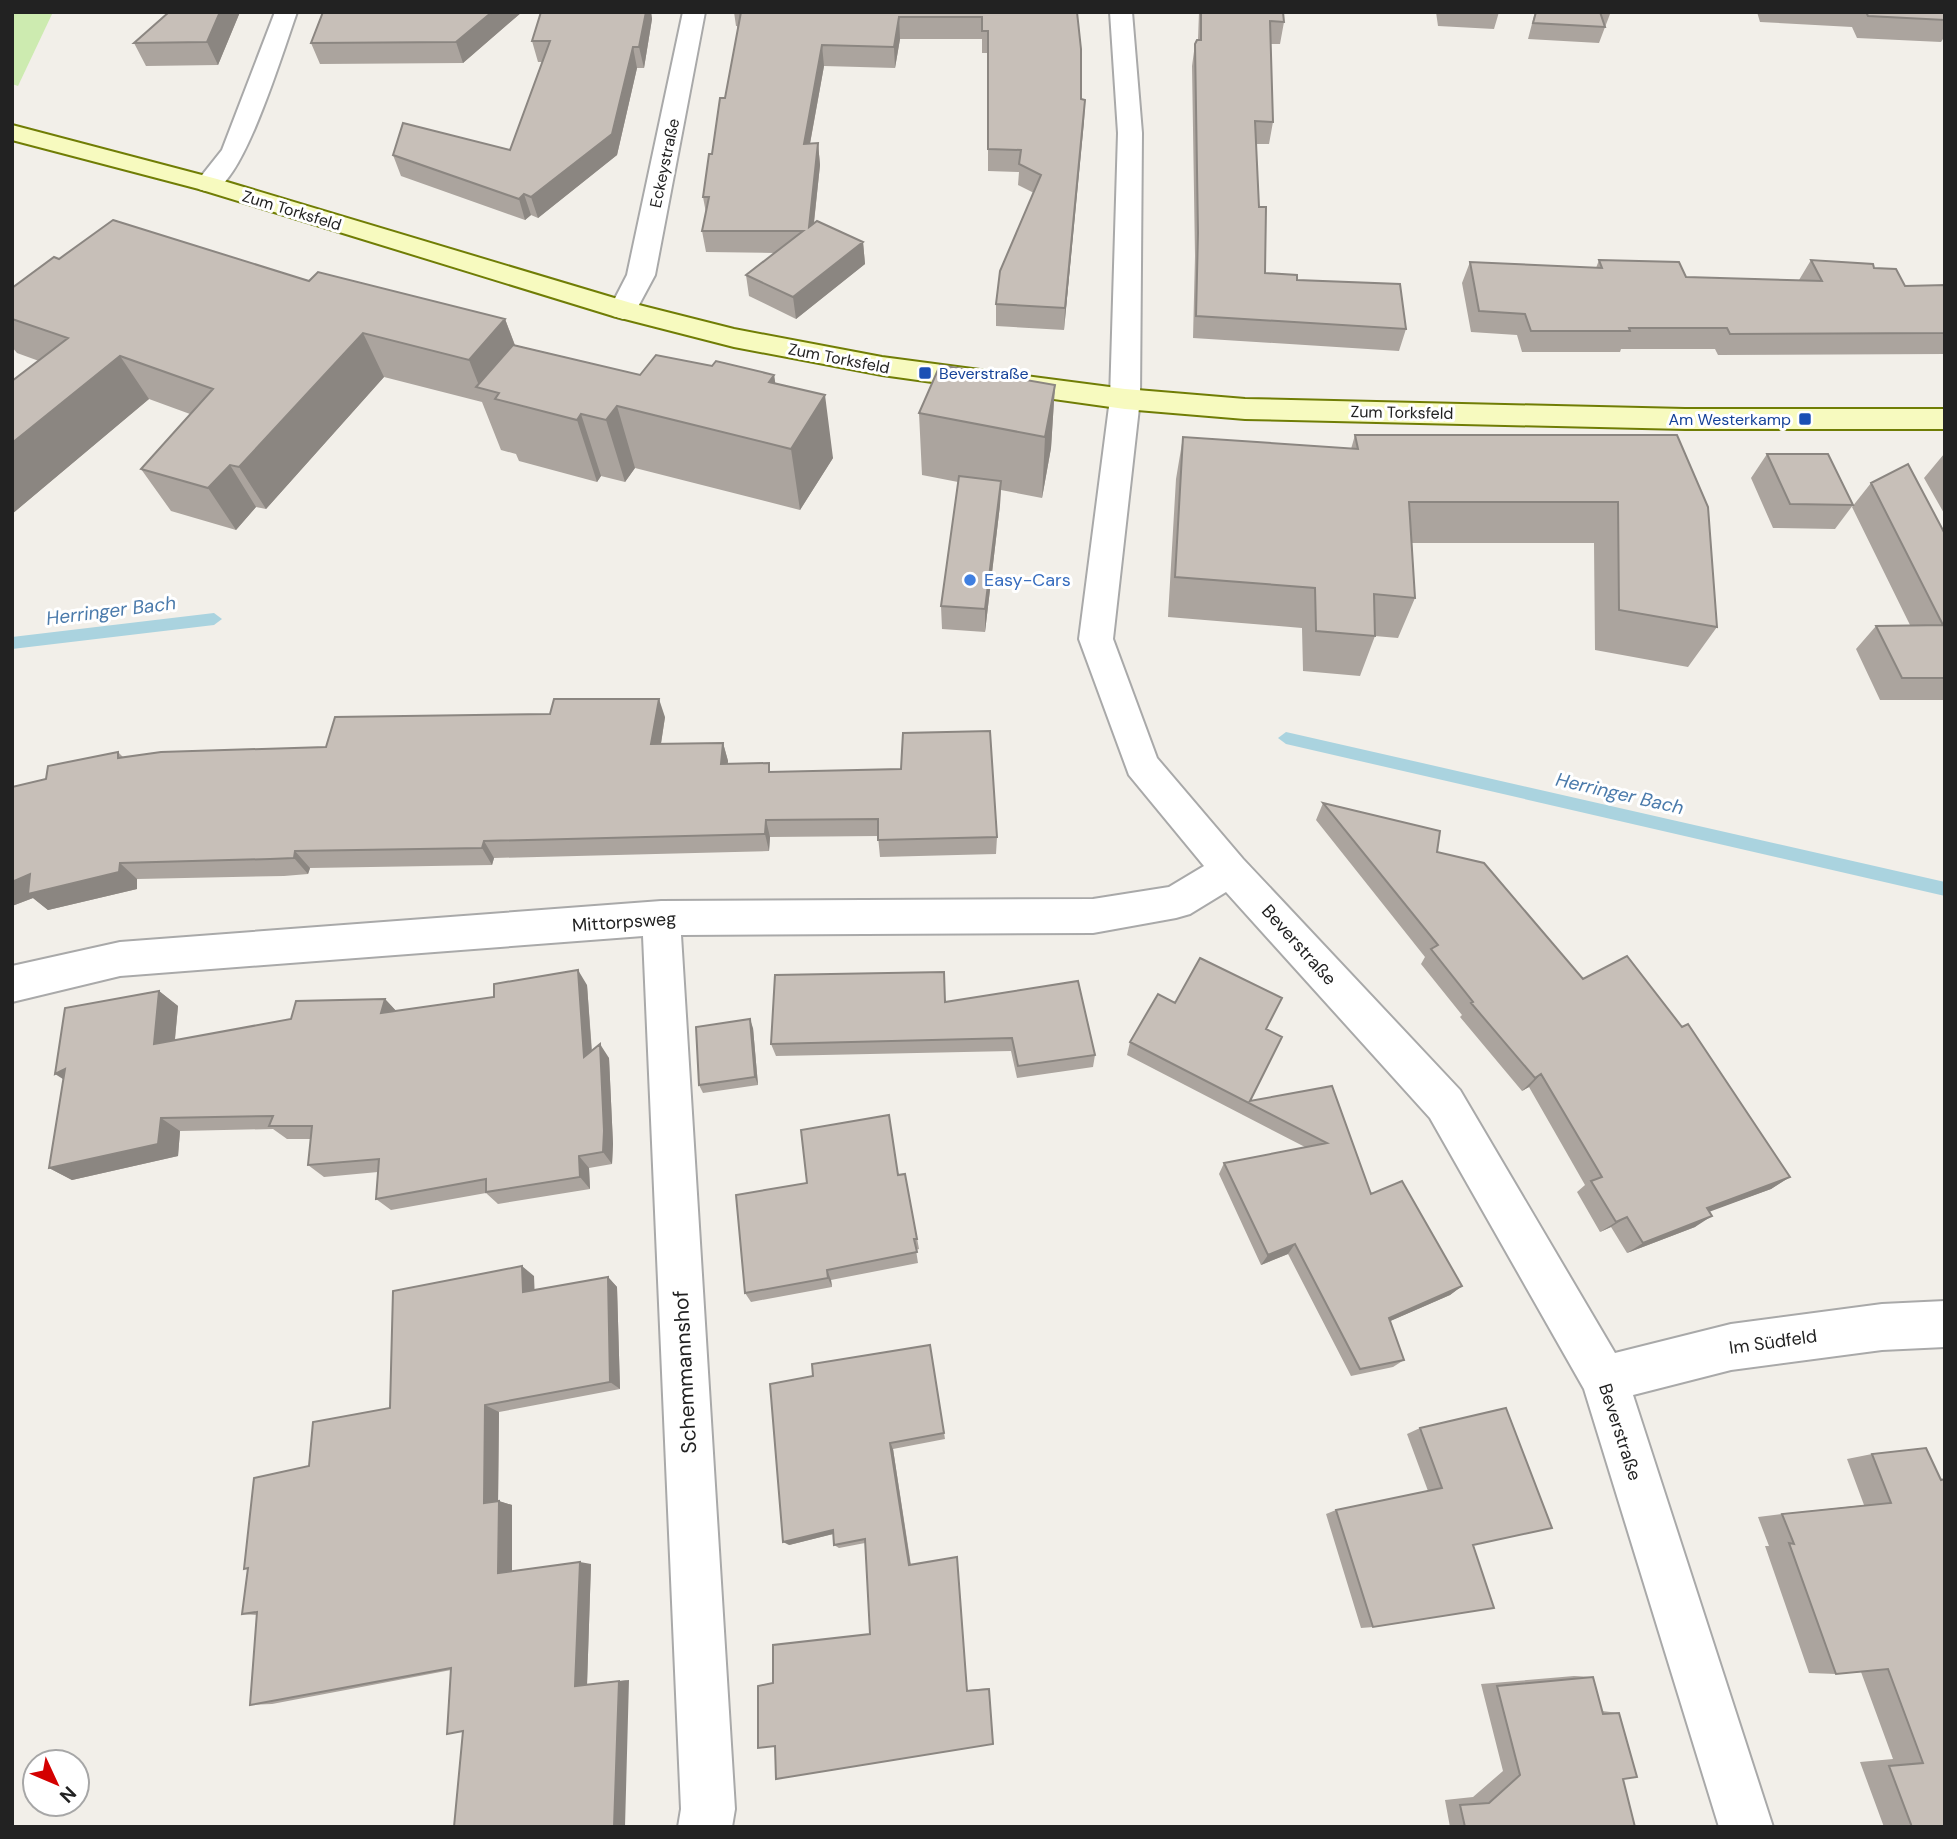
<svg xmlns="http://www.w3.org/2000/svg" width="1957" height="1839" font-family="'DM Sans',sans-serif">
  <rect width="100%" height="100%" fill="#f2efe9"/>
  <!-- grass -->
  <path fill="#cdebb0" d="M 12,12 L 53,12 L 18,86 L 12,84 Z"/>
  <g fill="none" stroke-linecap="round" stroke-linejoin="round">
    <!-- stream -->
    <path fill="#aad3df" fill-rule="evenodd" d="M 214,613 L 222,619 L 214,625 L 12,649 L 12,637 Z
      M 1286,732 L 1945,882 L 1945,896 L 1286,744 L 1278,738 Z"/>
    <!-- minor casing -->
    <g stroke="#a9a9a9" stroke-width="4">
      <path id="minor" d="M 275,12 L 297,12 C 284,48 246,175 215,190 C 210,192 204,191 199,189 L 195,184 L 222,150 Z
        M 683,12 L 705,12 L 655,275 L 633,316 L 623,319 L 613,316 L 609,310 L 627,275 Z
        M 1110,12 L 1132,12 L 1142,133 L 1140,399 L 1113,639 L 1157,758 L 1243,859 L 1460,1090 L 1615,1353 L 1731,1324 L 1882,1304 L 1945,1301 L 1945,1347 L 1882,1350 L 1731,1370 L 1633,1395 L 1773,1827 L 1719,1827 L 1584,1389 L 1430,1118 L 1226,892 L 1190,914 L 1176,918 L 1093,933 L 681,935 L 735,1809 L 732,1827 L 678,1827 L 681,1809 L 643,936 L 120,976 L 12,1002 L 12,966 L 120,942 L 661,901 L 1093,899 L 1169,887 L 1204,866 L 1129,775 L 1079,639 L 1110,399 L 1118,133 Z"/>
    </g>
    <!-- secondary casing -->
    <g stroke="#707d05" stroke-width="4">
      <path id="secondary" d="M 12,125 L 217,179 L 631,303 L 734,329 L 882,357 L 1125,389 L 1245,399 L 1685,409 L 1945,409 L 1945,429 L 1685,429 L 1245,419 L 1125,409 L 882,375 L 734,347 L 613,316 L 199,189 L 12,140 Z"/>
    </g>
    <!-- minor -->
    <use href="#minor" fill="#fff" fill-rule="evenodd"/>
    <!-- secondary -->
    <use href="#secondary" fill="#f7fabf" fill-rule="evenodd"/>
  </g>
  <!-- wall -->
  <path fill="#aba49e" d="M 169,12 L 240,12 L 218,65 L 146,66 L 134,43 Z
    M 323,12 L 522,12 L 463,63 L 320,64 L 311,43 Z
    M 541,12 L 651,12 L 652,19 L 644,68 L 637,68 L 617,155 L 538,218 L 531,215 L 525,220 L 401,176 L 393,155 L 510,150 L 542,62 L 538,62 L 532,41 Z
    M 734,12 L 1077,12 L 1081,99 L 1085,100 L 1064,330 L 996,326 L 996,304 L 1034,193 L 1018,185 L 1019,172 L 988,171 L 988,53 L 982,53 L 982,39 L 900,39 L 895,68 L 824,66 L 810,144 L 818,143 L 820,165 L 814,223 L 863,242 L 865,264 L 796,319 L 749,296 L 746,275 L 775,253 L 706,252 L 702,231 L 706,213 L 703,197 L 725,98 L 738,30 L 737,26 L 736,26 Z
    M 1199,12 L 1283,12 L 1284,22 L 1280,44 L 1271,44 L 1273,122 L 1269,144 L 1256,144 L 1259,207 L 1265,273 L 1297,280 L 1406,329 L 1399,351 L 1193,338 L 1195,256 L 1192,66 L 1195,44 L 1198,40 Z
    M 1436,12 L 1499,12 L 1494,29 L 1438,26 Z
    M 1535,12 L 1620,12 L 1619,14 L 1610,14 L 1599,43 L 1528,39 Z
    M 1757,12 L 1945,12 L 1945,36 L 1941,42 L 1857,38 L 1852,27 L 1760,22 Z
    M 59,259 L 309,281 L 505,319 L 515,345 L 640,375 L 712,366 L 774,375 L 775,383 L 833,458 L 800,510 L 635,468 L 625,482 L 601,476 L 597,482 L 519,461 L 516,454 L 501,450 L 482,402 L 384,377 L 266,509 L 256,507 L 236,530 L 171,511 L 141,469 L 190,414 L 149,399 L 12,514 L 12,381 L 39,361 L 17,353 L 12,347 L 12,288 Z
    M 1599,260 L 1686,277 L 1799,280 L 1811,260 L 1874,268 L 1905,286 L 1945,285 L 1945,354 L 1718,355 L 1715,349 L 1621,349 L 1620,352 L 1522,352 L 1517,335 L 1471,332 L 1462,283 L 1470,262 L 1596,268 Z
    M 1055,385 L 1051,448 L 1042,498 L 1001,490 L 1000,505 L 985,632 L 942,629 L 941,606 L 958,482 L 922,475 L 919,413 Z
    M 1355,435 L 1677,435 L 1717,627 L 1688,667 L 1595,650 L 1594,543 L 1412,543 L 1415,598 L 1398,638 L 1375,636 L 1360,676 L 1303,671 L 1302,628 L 1168,617 L 1176,479 L 1183,437 L 1351,449 Z
    M 1767,454 L 1853,505 L 1835,529 L 1773,528 L 1751,478 Z
    M 1944,454 L 1945,454 L 1945,515 L 1924,478 Z
    M 1871,483 L 1945,534 L 1945,700 L 1880,700 L 1856,649 L 1876,626 L 1910,625 L 1852,507 Z
    M 665,717 L 661,744 L 723,743 L 728,761 L 727,764 L 771,772 L 997,837 L 996,854 L 880,857 L 878,836 L 770,837 L 769,851 L 494,858 L 492,865 L 310,868 L 308,874 L 284,876 L 137,879 L 137,889 L 48,910 L 33,898 L 12,906 L 12,787 L 46,779 L 118,752 L 123,757 L 326,747 Z
    M 1323,803 L 1437,852 L 1583,979 L 1790,1177 L 1771,1189 L 1709,1211 L 1695,1227 L 1627,1253 L 1611,1227 L 1600,1232 L 1577,1192 L 1585,1185 L 1529,1087 L 1522,1091 L 1460,1017 L 1462,1015 L 1421,964 L 1425,957 L 1316,820 Z
    M 587,985 L 592,1051 L 609,1058 L 613,1144 L 612,1164 L 589,1168 L 590,1189 L 498,1204 L 486,1193 L 391,1210 L 376,1199 L 378,1172 L 324,1177 L 308,1165 L 311,1139 L 287,1139 L 273,1129 L 180,1131 L 178,1156 L 72,1180 L 49,1168 L 159,991 L 178,1006 L 175,1040 L 291,1019 L 385,999 L 396,1011 Z
    M 945,1002 L 1095,1055 L 1093,1067 L 1017,1078 L 1011,1051 L 776,1056 L 771,1044 Z
    M 1175,1003 L 1275,1012 L 1266,1029 L 1250,1101 L 1332,1086 L 1371,1194 L 1462,1286 L 1450,1295 L 1390,1321 L 1404,1360 L 1393,1367 L 1351,1376 L 1288,1254 L 1261,1265 L 1219,1174 L 1224,1163 L 1305,1147 L 1127,1055 L 1130,1042 Z
    M 753,1028 L 758,1085 L 703,1093 L 699,1085 Z
    M 905,1174 L 919,1249 L 916,1250 L 918,1263 L 831,1280 L 832,1287 L 751,1302 L 745,1293 L 898,1175 Z
    M 534,1276 L 534,1290 L 608,1277 L 617,1287 L 620,1389 L 499,1412 L 498,1501 L 512,1505 L 512,1571 L 591,1564 L 587,1685 L 629,1680 L 463,1731 L 451,1670 L 272,1704 L 250,1705 L 257,1615 L 242,1614 L 248,1569 L 244,1569 L 309,1466 L 390,1408 Z
    M 930,1345 L 945,1439 L 893,1449 L 911,1565 L 967,1690 L 989,1688 L 993,1744 L 773,1683 L 870,1634 L 865,1543 L 839,1548 L 834,1545 L 833,1534 L 789,1545 Z
    M 1420,1428 L 1473,1545 L 1373,1627 L 1361,1628 L 1326,1514 L 1336,1510 L 1428,1491 L 1407,1434 Z
    M 1926,1448 L 1945,1827 L 1884,1827 L 1860,1762 L 1893,1759 L 1861,1672 L 1836,1674 L 1809,1673 L 1765,1546 L 1769,1546 L 1758,1517 L 1782,1514 L 1864,1505 L 1847,1459 L 1872,1454 Z
    M 1574,1676 L 1593,1677 L 1602,1711 L 1619,1713 L 1623,1779 L 1635,1827 L 1450,1827 L 1445,1800 L 1473,1797 L 1503,1771 L 1481,1684 Z"/>
  <!-- shaded-wall -->
  <path fill="#8b8681" d="M 220,12 L 240,12 L 218,65 L 207,42 Z
    M 492,12 L 522,12 L 463,63 L 456,42 Z
    M 646,12 L 651,12 L 652,19 L 644,68 L 639,47 Z
    M 899,17 L 900,39 L 895,68 L 894,47 Z
    M 822,45 L 824,66 L 806,165 L 804,144 Z
    M 633,47 L 637,68 L 617,155 L 538,218 L 531,197 Z
    M 1085,100 L 1084,122 L 1064,330 L 1065,308 Z
    M 818,143 L 820,165 L 811,249 L 809,227 Z
    M 524,194 L 531,215 L 525,220 L 519,199 Z
    M 863,242 L 865,264 L 796,319 L 793,297 Z
    M 505,319 L 521,362 L 480,388 L 469,360 Z
    M 363,333 L 384,377 L 266,509 L 239,467 Z
    M 120,356 L 149,399 L 12,514 L 12,443 Z
    M 774,375 L 784,437 L 769,382 Z
    M 1055,385 L 1051,448 L 1042,498 L 1045,437 Z
    M 825,395 L 833,458 L 800,510 L 791,449 Z
    M 617,406 L 635,468 L 625,482 L 606,420 Z
    M 581,414 L 601,476 L 597,482 L 577,420 Z
    M 230,465 L 256,507 L 236,530 L 208,488 Z
    M 1001,481 L 1000,505 L 985,632 L 985,609 Z
    M 659,699 L 665,717 L 658,762 L 651,744 Z
    M 723,743 L 728,761 L 726,782 L 721,764 Z
    M 766,820 L 770,837 L 769,851 L 765,834 Z
    M 484,841 L 494,858 L 492,865 L 482,848 Z
    M 295,851 L 310,868 L 308,874 L 294,858 Z
    M 120,863 L 137,879 L 137,889 L 48,910 L 33,898 L 12,906 L 12,882 L 30,874 Z
    M 578,970 L 587,985 L 593,1071 L 584,1057 Z
    M 159,991 L 178,1006 L 173,1058 L 154,1044 Z
    M 385,999 L 399,1014 L 381,1013 Z
    M 750,1019 L 753,1028 L 758,1085 L 755,1077 Z
    M 600,1044 L 609,1058 L 613,1144 L 612,1164 L 603,1152 Z
    M 65,1069 L 77,1088 L 55,1074 Z
    M 1541,1074 L 1529,1087 L 1522,1091 L 1535,1078 Z
    M 161,1118 L 180,1131 L 178,1156 L 72,1180 L 49,1168 Z
    M 579,1156 L 589,1168 L 590,1189 L 580,1177 Z
    M 1790,1177 L 1771,1189 L 1690,1219 L 1707,1208 Z
    M 1712,1216 L 1695,1227 L 1627,1253 L 1643,1243 Z
    M 1627,1217 L 1611,1227 L 1600,1232 L 1616,1222 Z
    M 1295,1244 L 1288,1254 L 1261,1265 L 1268,1255 Z
    M 522,1266 L 534,1276 L 535,1301 L 523,1292 Z
    M 827,1270 L 831,1280 L 832,1287 L 828,1278 Z
    M 608,1277 L 617,1287 L 620,1389 L 610,1382 Z
    M 1462,1286 L 1450,1295 L 1379,1326 L 1389,1318 Z
    M 485,1405 L 499,1412 L 498,1507 L 484,1503 Z
    M 890,1443 L 893,1449 L 911,1568 L 909,1565 Z
    M 499,1501 L 512,1505 L 512,1575 L 498,1573 Z
    M 833,1530 L 837,1533 L 789,1545 L 783,1542 Z
    M 580,1562 L 591,1564 L 587,1685 L 575,1686 Z
    M 629,1680 L 625,1827 L 614,1827 L 619,1681 Z"/>
  <!-- building -->
  <path fill="#c7bfb8" stroke="#8b8681" stroke-width="2" d="M 169,12 L 220,12 L 207,42 L 134,43 Z
    M 323,12 L 492,12 L 456,42 L 311,43 Z
    M 541,12 L 646,12 L 639,47 L 633,47 L 612,134 L 531,197 L 524,194 L 519,199 L 393,155 L 403,123 L 510,150 L 550,41 L 532,41 Z
    M 741,12 L 1077,12 L 1081,49 L 1081,99 L 1085,100 L 1065,308 L 996,304 L 1000,271 L 1041,175 L 1019,164 L 1021,150 L 988,149 L 988,31 L 982,31 L 982,17 L 899,17 L 894,47 L 822,45 L 804,144 L 818,143 L 809,227 L 817,221 L 863,242 L 793,297 L 746,275 L 803,231 L 702,231 L 709,197 L 703,197 L 709,154 L 712,154 L 720,98 L 725,98 Z
    M 1201,12 L 1283,12 L 1284,22 L 1270,21 L 1273,122 L 1255,121 L 1259,207 L 1266,207 L 1265,273 L 1297,275 L 1297,280 L 1400,284 L 1406,329 L 1196,316 L 1198,233 L 1195,44 L 1197,40 L 1201,40 Z
    M 1536,12 L 1600,12 L 1605,27 L 1533,23 Z
    M 1866,12 L 1945,12 L 1945,20 L 1868,16 Z
    M 113,220 L 309,281 L 318,272 L 505,319 L 469,360 L 363,333 L 239,467 L 230,465 L 208,488 L 141,469 L 213,389 L 120,356 L 12,443 L 12,381 L 68,338 L 12,319 L 12,288 L 54,257 L 59,259 Z
    M 1599,260 L 1679,262 L 1686,277 L 1822,281 L 1811,260 L 1873,264 L 1874,268 L 1896,269 L 1905,286 L 1945,285 L 1945,333 L 1730,334 L 1727,328 L 1629,328 L 1630,331 L 1531,331 L 1525,314 L 1479,311 L 1470,262 L 1602,268 Z
    M 513,345 L 640,375 L 656,355 L 712,366 L 716,361 L 774,375 L 769,382 L 825,395 L 791,449 L 617,406 L 606,420 L 581,414 L 577,420 L 495,399 L 499,393 L 476,387 Z
    M 940,365 L 1055,385 L 1045,437 L 919,413 Z
    M 1355,435 L 1677,435 L 1708,507 L 1717,627 L 1619,610 L 1618,502 L 1409,502 L 1415,598 L 1374,594 L 1375,636 L 1316,631 L 1315,588 L 1175,577 L 1183,437 L 1358,449 Z
    M 1767,454 L 1828,454 L 1853,505 L 1790,504 Z
    M 1908,464 L 1945,534 L 1945,678 L 1902,678 L 1876,626 L 1943,625 L 1871,483 Z
    M 959,476 L 1001,481 L 985,609 L 941,606 Z
    M 554,699 L 659,699 L 651,744 L 723,743 L 721,764 L 769,763 L 769,772 L 901,769 L 903,733 L 990,731 L 997,837 L 878,840 L 878,819 L 766,820 L 765,834 L 484,841 L 482,848 L 295,851 L 294,858 L 270,859 L 120,863 L 119,872 L 28,894 L 30,874 L 12,882 L 12,787 L 46,779 L 48,766 L 118,752 L 118,758 L 161,752 L 326,747 L 335,717 L 550,714 Z
    M 1323,803 L 1440,831 L 1437,852 L 1484,863 L 1583,979 L 1627,956 L 1682,1027 L 1688,1024 L 1790,1177 L 1707,1208 L 1712,1216 L 1643,1243 L 1627,1217 L 1616,1222 L 1591,1181 L 1602,1177 L 1541,1074 L 1535,1078 L 1471,1003 L 1473,1002 L 1431,949 L 1438,945 Z
    M 1200,958 L 1282,998 L 1266,1029 L 1282,1037 L 1250,1101 L 1332,1086 L 1371,1194 L 1402,1181 L 1462,1286 L 1389,1318 L 1404,1360 L 1360,1369 L 1295,1244 L 1268,1255 L 1224,1163 L 1327,1143 L 1130,1042 L 1158,994 L 1175,1003 Z
    M 578,970 L 584,1057 L 600,1044 L 604,1131 L 603,1152 L 579,1156 L 580,1177 L 486,1192 L 486,1179 L 376,1199 L 379,1159 L 308,1165 L 312,1126 L 269,1126 L 273,1116 L 161,1118 L 158,1144 L 49,1168 L 65,1069 L 55,1074 L 65,1008 L 159,991 L 154,1044 L 291,1019 L 296,1001 L 385,999 L 381,1013 L 494,997 L 494,984 Z
    M 944,972 L 945,1002 L 1078,981 L 1095,1055 L 1018,1066 L 1012,1038 L 771,1044 L 775,975 Z
    M 750,1019 L 755,1077 L 699,1085 L 696,1027 Z
    M 889,1115 L 898,1175 L 905,1174 L 917,1239 L 914,1239 L 917,1252 L 827,1270 L 828,1278 L 745,1293 L 736,1195 L 807,1183 L 801,1130 Z
    M 522,1266 L 523,1292 L 608,1277 L 610,1382 L 485,1405 L 484,1503 L 499,1501 L 498,1573 L 580,1562 L 575,1686 L 619,1681 L 614,1827 L 454,1827 L 463,1731 L 447,1734 L 451,1668 L 250,1705 L 257,1612 L 242,1614 L 248,1568 L 244,1569 L 254,1478 L 309,1466 L 313,1422 L 390,1408 L 393,1291 Z
    M 930,1345 L 944,1433 L 890,1443 L 909,1565 L 957,1557 L 967,1691 L 989,1689 L 993,1744 L 776,1779 L 775,1746 L 758,1748 L 758,1686 L 773,1683 L 773,1645 L 870,1634 L 865,1539 L 834,1545 L 833,1530 L 783,1542 L 770,1384 L 813,1376 L 812,1364 Z
    M 1506,1408 L 1552,1528 L 1473,1545 L 1494,1608 L 1373,1627 L 1336,1510 L 1442,1488 L 1420,1428 Z
    M 1926,1448 L 1941,1480 L 1945,1479 L 1945,1827 L 1912,1827 L 1889,1766 L 1923,1763 L 1888,1669 L 1836,1674 L 1789,1543 L 1794,1544 L 1782,1514 L 1891,1503 L 1872,1454 Z
    M 1593,1677 L 1603,1714 L 1619,1713 L 1637,1777 L 1623,1779 L 1635,1827 L 1465,1827 L 1460,1805 L 1489,1803 L 1520,1775 L 1497,1686 Z"/>
  <!-- markers -->
  <g fill="#1a4fb4" stroke="#fff" stroke-width="2.5">
    <rect x="918" y="366" width="14" height="14" rx="3.5"/>
    <rect x="1798" y="412" width="14" height="14" rx="3.5"/>
  </g>
  <circle fill="#3f7fe0" stroke="#fff" stroke-width="2.5" cx="970" cy="580" r="7"/>
  <g text-anchor="middle" stroke-width="6" stroke-linejoin="round" paint-order="stroke">
    <!-- far-street labels -->
    <g font-size="16" fill="#222" stroke="#fff">
      <text transform="translate(664 163) rotate(-78)" y="6">Eckeystraße</text>
      <text transform="translate(292 210) rotate(17)" y="6">Zum Torksfeld</text>
      <text transform="translate(839 358) rotate(11)" y="6">Zum Torksfeld</text>
      <text transform="translate(1402 412) rotate(1)" y="6">Zum Torksfeld</text>
    </g>
    <!-- far-transit labels -->
    <g font-size="16" fill="#164399" stroke="#fff" text-anchor="start">
      <text x="939" y="379">Beverstraße</text>
      <text x="1791" y="425" text-anchor="end">Am Westerkamp</text>
    </g>
    <!-- shop labels -->
    <g font-size="18" fill="#366cbe" stroke="#fff" text-anchor="start">
      <text x="984" y="586">Easy-Cars</text>
    </g>
    <!-- street labels -->
    <g font-size="18" fill="#222" stroke="#fff">
      <text transform="translate(624 922) rotate(-4)" y="6">Mittorpsweg</text>
      <text transform="translate(1299 945) rotate(48)" y="6">Beverstraße</text>
      <text transform="translate(1773 1342) rotate(-8)" y="6">Im Südfeld</text>
      <text transform="translate(1620 1432) rotate(72)" y="6">Beverstraße</text>
    </g>
    <!-- water labels -->
    <g font-size="19" font-style="italic" fill="#4a7aab" stroke="#fff">
      <text transform="translate(111 610) rotate(-7)" y="7">Herringer Bach</text>
      <text transform="translate(1620 793) rotate(13)" y="7">Herringer Bach</text>
    </g>
    <!-- near-street labels -->
    <g font-size="21" fill="#222" stroke="#fff">
      <text transform="translate(685 1372) rotate(-93)" y="7">Schemmannshof</text>
    </g>
  </g>
  <!-- border -->
  <rect width="1957" height="1839" fill="none" stroke="#222222" stroke-width="28"/>
  <!-- north arrow -->
  <g transform="translate(56 1783) rotate(134)"><circle r="33" fill="#ffffff" stroke="#a7a7a7" stroke-width="2"/>
  <path d="M0-5L12 26L0 18L-12 26Z" fill="#d40000"/>
  <text y="-10" font-size="19" font-weight="bold" text-anchor="middle" fill="#222222">N</text>
  </g>
</svg>
